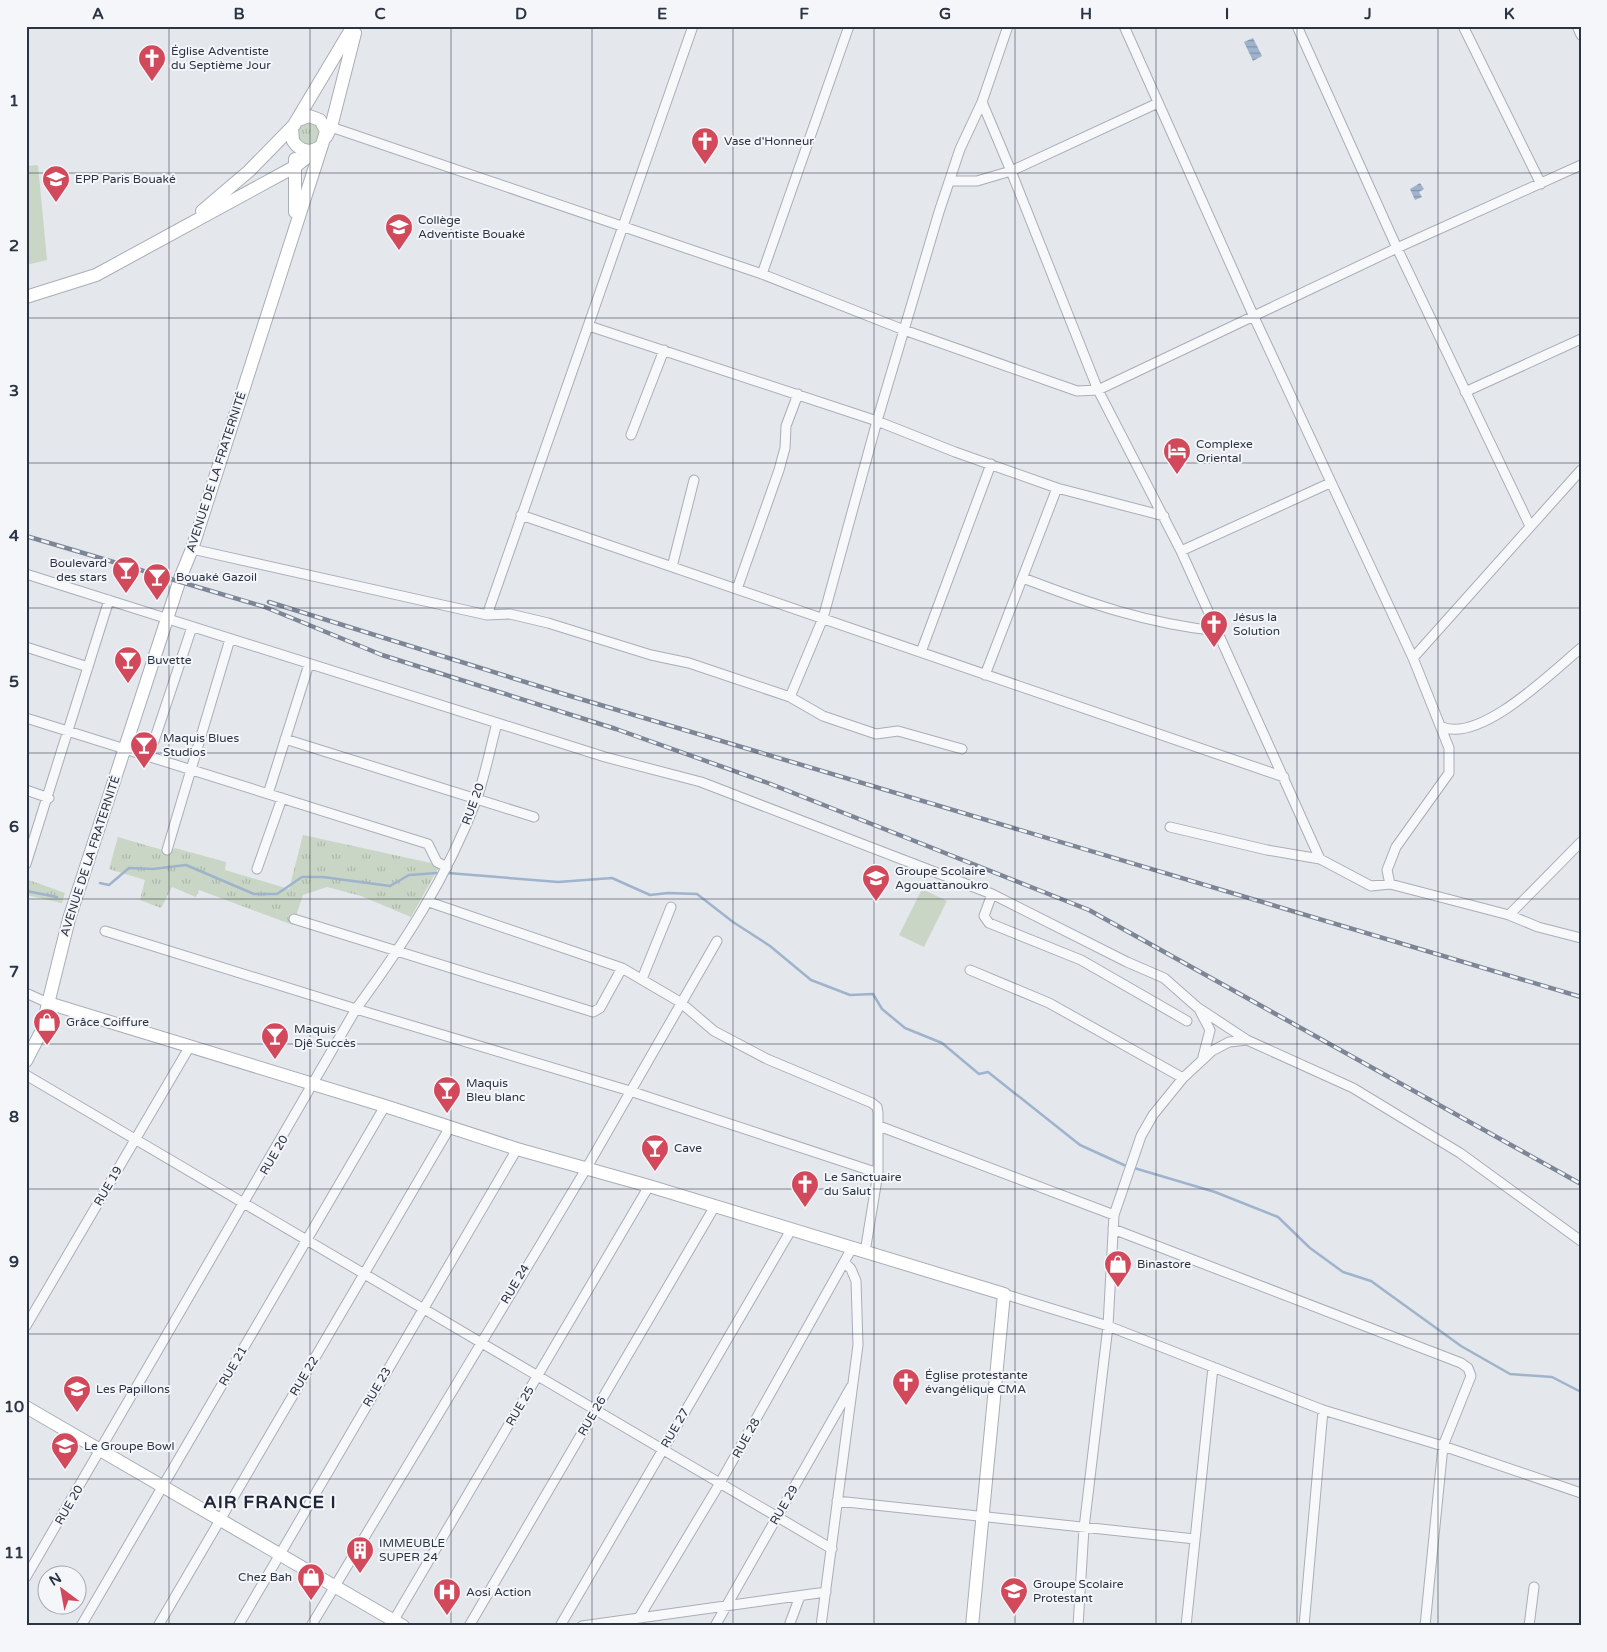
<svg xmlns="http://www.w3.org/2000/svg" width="1607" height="1652" font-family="'Varela Round',sans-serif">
  <defs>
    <pattern id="grass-tufts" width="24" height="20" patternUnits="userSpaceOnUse" patternTransform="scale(1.25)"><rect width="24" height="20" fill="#c9d6c5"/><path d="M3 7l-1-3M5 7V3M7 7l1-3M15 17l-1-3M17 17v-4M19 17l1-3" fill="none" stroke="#adb8ab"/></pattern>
    <pattern id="water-rules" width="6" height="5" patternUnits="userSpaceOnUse" patternTransform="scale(1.25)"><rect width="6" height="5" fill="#9fb4cc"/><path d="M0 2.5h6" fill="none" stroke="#8293a7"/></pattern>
  </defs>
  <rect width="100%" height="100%" fill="#e4e7ec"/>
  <!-- grass -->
  <path fill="url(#grass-tufts)" d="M298 134a11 11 0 1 1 22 0a11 11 0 1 1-22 0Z
    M 303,835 L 440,865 L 411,917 L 361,896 L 327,887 L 303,895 L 293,925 L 199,890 L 196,897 L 172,887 L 161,908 L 140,900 L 145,880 L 109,869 L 118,837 L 169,852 L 175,848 L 226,862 L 225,870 L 289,889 Z
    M 26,879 L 65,893 L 62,903 L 26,895 Z"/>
  <!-- pitch -->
  <path fill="#c9d6c5" d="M 38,165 L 47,260 L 26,265 L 26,166 Z
    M 922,889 L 947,901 L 924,947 L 899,935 Z"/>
  <!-- water -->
  <path fill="url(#water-rules)" d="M 1253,38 L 1262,56 L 1253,61 L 1244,42 Z
    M 1420,183 L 1424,189 L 1419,192 L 1422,197 L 1415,200 L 1410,189 Z"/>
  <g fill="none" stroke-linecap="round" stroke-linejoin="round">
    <!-- stream -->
    <path stroke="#9fb4cc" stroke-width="2.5" d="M 448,873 L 558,882 L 612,878 L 650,895 L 668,893 L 697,894 L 733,922 L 770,946 L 811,980 L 850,995 L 873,994 L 882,1009 L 905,1028 L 942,1043 L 979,1074 L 988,1072 L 1080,1145 L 1124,1165 L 1215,1192 L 1278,1217 L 1310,1248 L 1343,1272 L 1371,1281 L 1461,1346 L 1510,1374 L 1552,1377 L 1581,1392
      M 100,883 L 109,885 L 129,868 L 153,869 L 186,865 L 254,894 L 277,894 L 302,877 L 323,877 L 390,886 L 409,875 L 437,873
      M 26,891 L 57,897"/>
    <!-- street casing -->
    <g stroke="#a9aeb7" stroke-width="11">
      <path id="street" d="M 1124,26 L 1254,317 L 1413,658 L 1449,748 L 1449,773 L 1396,847 L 1387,870 L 1390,884
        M 1297,26 L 1397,248 L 1530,526
        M 1463,26 L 1541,184
        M 1577,26 L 1581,35
        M 1158,103 L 1011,171 L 1098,390 L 1181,551 L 1320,859
        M 331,127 L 762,274 L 904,330 L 1077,391 L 1098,390 L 1397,248 L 1581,165
        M 950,181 L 977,181 L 1011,171 L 982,102
        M 762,274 L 849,26
        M 589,326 L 877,421 L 955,452 L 1057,488 L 1164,516
        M 1465,392 L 1581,339
        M 631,435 L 664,350
        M 521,515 L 1284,777
        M 192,549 L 487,615 L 510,614 L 548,623 L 651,655 L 689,663 L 790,697 L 823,618 L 877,421 L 939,212 L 960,149 L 982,102 L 1008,26
        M 1181,551 L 1330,483
        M 672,567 L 694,480
        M 26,574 L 605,757 L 701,782 L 992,894 L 1127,962 L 1164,978 L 1197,1007 L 1247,1040 L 1353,1088 L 1460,1153 L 1581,1241
        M 1023,578 C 1088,603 1148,624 1218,631
        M 737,589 L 779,470 L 785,448 L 786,426 L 798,394
        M 487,615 L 693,26
        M 26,647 L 88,667
        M 921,652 L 991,464
        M 1413,658 L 1581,470
        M 985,675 L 1057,488
        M 790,697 L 823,716 L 876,734 L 898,731 L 962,749
        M 26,718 L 428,844 L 437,862 L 447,867
        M 1442,727 C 1481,743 1552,672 1581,648
        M 285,739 L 534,817
        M 149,756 L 192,627
        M 26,790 L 49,798
        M 268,794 L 309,664
        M 1170,827 L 1267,850 L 1320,859 L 1371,886 L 1390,884 L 1509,915 L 1538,927 L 1581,938
        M 167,850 L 230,639
        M 26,864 L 109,600
        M 257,869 L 282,798
        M 992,894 L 984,916 L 989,923 L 1081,960 L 1187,1021
        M 429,902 L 622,968 L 680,1002 L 714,1031 L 767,1059 L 872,1103 L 877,1107 L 878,1113 L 878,1173 L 865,1252
        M 1509,915 L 1581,842
        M 294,919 L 593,1012 L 600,1008 L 622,968
        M 105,931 L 356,1009 L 630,1091 L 878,1173
        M 970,970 L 1049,1003 L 1183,1078
        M 642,979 L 671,907
        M 26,993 L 48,1003
        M 1200,1011 L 1210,1030 L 1203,1057
        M 26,1075 L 832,1549
        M 879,1126 L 1114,1215
        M 1113,1229 L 1461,1363 L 1468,1368 L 1471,1376 L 1443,1446 L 1425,1626
        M 1004,1294 L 1108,1326 L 1323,1410 L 1443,1446 L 1581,1493
        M 26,1326 L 190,1046
        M 837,1501 L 1195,1539
        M 26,1577 L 356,1009 C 405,942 446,879 476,801 C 485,776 490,749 497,723
        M 391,1625 L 649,1186
        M 81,1626 L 385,1106
        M 158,1626 L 450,1127
        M 238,1626 L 517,1149
        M 311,1626 L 586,1169 L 717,941
        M 469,1626 L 715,1206
        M 560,1626 L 791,1230
        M 582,1626 L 826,1592
        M 634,1626 L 720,1483 L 852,1248
        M 715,1626 L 851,1387
        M 789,1626 L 800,1596
        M 821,1626 L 858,1345 L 856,1281 L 851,1269 L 845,1263
        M 1078,1626 L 1084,1528 L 1108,1326 L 1114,1215 L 1141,1136 L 1153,1115 L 1183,1078 L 1212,1051 L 1229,1042 L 1247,1040
        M 1186,1626 L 1213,1367
        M 1304,1626 L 1323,1410
        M 1529,1626 L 1534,1587"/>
    </g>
    <!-- secondary casing -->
    <g stroke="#a9aeb7" stroke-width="14">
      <path id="secondary" d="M 298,120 L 309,116 L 320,120 L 326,131 L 322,145 C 312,154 300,152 293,141 L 292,128 L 353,26
        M 326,137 L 331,127 L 355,33
        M 202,211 L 249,171 L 295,124
        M 295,212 L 295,159
        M 26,297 L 96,275 L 296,166 L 316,150
        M 48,1003 L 385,1106 L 517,1149 L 649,1186 L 1004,1294 L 972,1626
        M 26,1061 L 41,1032 L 69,919 L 181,576 L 192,549 L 322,145
        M 26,1407 L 403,1626"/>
    </g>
    <!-- street -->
    <use href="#street" stroke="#f7f8fa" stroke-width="9"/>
    <!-- secondary -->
    <use href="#secondary" stroke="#fff" stroke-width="12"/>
    <!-- rail casing -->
    <g stroke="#7d8696" stroke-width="4.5">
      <path id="rail" d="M 26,536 L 265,607 L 382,655 L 616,729 L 768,783 L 1089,910 L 1581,1184
        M 269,602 L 567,695 L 1581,997"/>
    </g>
    <!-- rail -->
    <use href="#rail" stroke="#f4f6f9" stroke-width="2.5" stroke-dasharray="8" stroke-linecap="butt"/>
  </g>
  <!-- grid -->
  <path fill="none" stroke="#2b3445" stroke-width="1" stroke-opacity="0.55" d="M 169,26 L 169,1626M 310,26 L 310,1626M 451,26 L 451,1626M 592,26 L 592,1626M 733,26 L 733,1626M 874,26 L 874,1626M 1015,26 L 1015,1626M 1156,26 L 1156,1626M 1297,26 L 1297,1626M 1438,26 L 1438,1626M 26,173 L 1581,173M 26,318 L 1581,318M 26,463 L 1581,463M 26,608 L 1581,608M 26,753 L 1581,753M 26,899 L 1581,899M 26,1044 L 1581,1044M 26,1189 L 1581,1189M 26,1334 L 1581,1334M 26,1479 L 1581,1479"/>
  <!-- icons -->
  <defs>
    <g id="church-pin" transform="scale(1.4375)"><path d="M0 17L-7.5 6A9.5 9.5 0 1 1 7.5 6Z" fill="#d1495b" stroke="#f4f6f9"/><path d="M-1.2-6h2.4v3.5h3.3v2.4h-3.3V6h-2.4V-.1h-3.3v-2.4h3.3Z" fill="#fff"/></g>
    <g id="school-pin" transform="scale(1.4375)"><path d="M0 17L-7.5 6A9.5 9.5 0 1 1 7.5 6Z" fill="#d1495b" stroke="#f4f6f9"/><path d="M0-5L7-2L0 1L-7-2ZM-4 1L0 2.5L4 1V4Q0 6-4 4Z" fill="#fff"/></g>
    <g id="hotel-pin" transform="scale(1.4375)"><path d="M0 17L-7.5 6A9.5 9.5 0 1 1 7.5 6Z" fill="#d1495b" stroke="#f4f6f9"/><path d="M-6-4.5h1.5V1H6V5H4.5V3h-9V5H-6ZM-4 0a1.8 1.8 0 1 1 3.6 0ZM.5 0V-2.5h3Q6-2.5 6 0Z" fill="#fff"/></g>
    <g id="bar-pin" transform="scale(1.4375)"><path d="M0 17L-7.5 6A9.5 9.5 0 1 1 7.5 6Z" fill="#d1495b" stroke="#f4f6f9"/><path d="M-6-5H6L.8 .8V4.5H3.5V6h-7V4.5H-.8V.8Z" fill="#fff"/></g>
    <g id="shop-pin" transform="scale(1.4375)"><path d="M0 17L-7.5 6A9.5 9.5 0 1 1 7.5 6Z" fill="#d1495b" stroke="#f4f6f9"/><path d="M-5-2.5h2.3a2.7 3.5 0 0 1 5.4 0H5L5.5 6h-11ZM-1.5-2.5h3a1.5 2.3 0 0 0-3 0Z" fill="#fff"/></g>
    <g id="university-pin" transform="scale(1.4375)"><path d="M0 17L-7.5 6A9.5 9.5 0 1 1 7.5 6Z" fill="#d1495b" stroke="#f4f6f9"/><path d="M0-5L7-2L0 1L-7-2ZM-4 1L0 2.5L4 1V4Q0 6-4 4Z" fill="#fff"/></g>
    <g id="building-pin" transform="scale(1.4375)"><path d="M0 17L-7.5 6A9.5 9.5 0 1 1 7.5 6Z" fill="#d1495b" stroke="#f4f6f9"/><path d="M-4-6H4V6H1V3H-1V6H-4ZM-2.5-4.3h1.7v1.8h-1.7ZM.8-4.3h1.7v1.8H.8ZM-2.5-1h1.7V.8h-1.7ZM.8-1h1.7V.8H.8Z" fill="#fff"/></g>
    <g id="hospital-pin" transform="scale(1.4375)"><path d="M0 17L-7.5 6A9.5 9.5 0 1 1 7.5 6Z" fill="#d1495b" stroke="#f4f6f9"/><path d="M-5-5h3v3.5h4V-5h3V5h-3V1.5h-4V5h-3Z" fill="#fff"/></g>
  </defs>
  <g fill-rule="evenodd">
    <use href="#church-pin" x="152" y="58"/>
    <use href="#church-pin" x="705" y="141"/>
    <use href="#school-pin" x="56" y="179"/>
    <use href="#school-pin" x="399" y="227"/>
    <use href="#hotel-pin" x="1177" y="451"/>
    <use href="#bar-pin" x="126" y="570"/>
    <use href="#bar-pin" x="157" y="577"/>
    <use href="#church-pin" x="1214" y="624"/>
    <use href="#bar-pin" x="128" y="660"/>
    <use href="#bar-pin" x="144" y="745"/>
    <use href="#school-pin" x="876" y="878"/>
    <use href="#shop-pin" x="47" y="1022"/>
    <use href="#bar-pin" x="275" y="1036"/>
    <use href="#bar-pin" x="447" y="1090"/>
    <use href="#bar-pin" x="655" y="1148"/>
    <use href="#church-pin" x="805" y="1184"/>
    <use href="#shop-pin" x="1118" y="1264"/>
    <use href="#church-pin" x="906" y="1382"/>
    <use href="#school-pin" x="77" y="1389"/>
    <use href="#university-pin" x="65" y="1446"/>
    <use href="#building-pin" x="360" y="1550"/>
    <use href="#shop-pin" x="311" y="1577"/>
    <use href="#school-pin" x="1014" y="1591"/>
    <use href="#hospital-pin" x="447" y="1592"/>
  </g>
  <g text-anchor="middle" stroke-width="4" stroke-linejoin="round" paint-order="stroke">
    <!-- poi labels -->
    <g font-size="12" fill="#2b3445" stroke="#f4f6f9" text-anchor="start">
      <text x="171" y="55">Église Adventiste<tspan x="171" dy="14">du Septième Jour</tspan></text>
      <text x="724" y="145">Vase d'Honneur</text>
      <text x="75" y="183">EPP Paris Bouaké</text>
      <text x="418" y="224">Collège<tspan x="418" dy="14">Adventiste Bouaké</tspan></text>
      <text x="1196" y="448">Complexe<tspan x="1196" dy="14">Oriental</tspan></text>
      <text x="107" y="567" text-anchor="end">Boulevard<tspan x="107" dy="14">des stars</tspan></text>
      <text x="176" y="581">Bouaké Gazoil</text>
      <text x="1233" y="621">Jésus la<tspan x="1233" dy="14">Solution</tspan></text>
      <text x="147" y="664">Buvette</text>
      <text x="163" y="742">Maquis Blues<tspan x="163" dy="14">Studios</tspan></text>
      <text x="895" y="875">Groupe Scolaire<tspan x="895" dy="14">Agouattanoukro</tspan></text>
      <text x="66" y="1026">Grâce Coiffure</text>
      <text x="294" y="1033">Maquis<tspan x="294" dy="14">Djê Succès</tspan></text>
      <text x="466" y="1087">Maquis<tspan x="466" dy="14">Bleu blanc</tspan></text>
      <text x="674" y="1152">Cave</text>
      <text x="824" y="1181">Le Sanctuaire<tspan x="824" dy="14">du Salut</tspan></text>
      <text x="1137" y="1268">Binastore</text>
      <text x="925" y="1379">Église protestante<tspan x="925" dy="14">évangélique CMA</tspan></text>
      <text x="96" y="1393">Les Papillons</text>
      <text x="84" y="1450">Le Groupe Bowl</text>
      <text x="379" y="1547">IMMEUBLE<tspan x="379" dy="14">SUPER 24</tspan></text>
      <text x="292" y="1581" text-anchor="end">Chez Bah</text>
      <text x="1033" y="1588">Groupe Scolaire<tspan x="1033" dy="14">Protestant</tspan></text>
      <text x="466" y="1596">Aosi Action</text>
    </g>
    <!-- street labels -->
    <g font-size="12" fill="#2b3445" stroke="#f4f6f9">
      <text transform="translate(216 472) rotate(-72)" y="4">AVENUE DE LA FRATERNITÉ</text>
      <text transform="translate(473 804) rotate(-70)" y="4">RUE 20</text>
      <text transform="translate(90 856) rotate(-72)" y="4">AVENUE DE LA FRATERNITÉ</text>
      <text transform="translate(274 1155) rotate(-60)" y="4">RUE 20</text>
      <text transform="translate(108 1186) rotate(-60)" y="4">RUE 19</text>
      <text transform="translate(515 1284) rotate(-59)" y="4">RUE 24</text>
      <text transform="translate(233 1366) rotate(-60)" y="4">RUE 21</text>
      <text transform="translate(304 1376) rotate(-59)" y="4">RUE 22</text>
      <text transform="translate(377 1387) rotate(-60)" y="4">RUE 23</text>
      <text transform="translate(520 1406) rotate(-60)" y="4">RUE 25</text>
      <text transform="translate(592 1416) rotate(-60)" y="4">RUE 26</text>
      <text transform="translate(675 1428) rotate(-60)" y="4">RUE 27</text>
      <text transform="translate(746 1438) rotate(-61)" y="4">RUE 28</text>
      <text transform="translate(69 1505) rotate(-60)" y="4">RUE 20</text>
      <text transform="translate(784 1505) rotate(-60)" y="4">RUE 29</text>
    </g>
    <!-- district labels -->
    <g font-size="18" font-weight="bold" letter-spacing="1" fill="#1d2536" stroke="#f4f6f9">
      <text x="270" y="1508">AIR FRANCE I</text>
    </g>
  </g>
  <!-- border -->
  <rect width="1607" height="1652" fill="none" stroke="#f4f6f9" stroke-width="55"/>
  <!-- north arrow -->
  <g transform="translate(62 1590) rotate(328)"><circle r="24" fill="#f4f6f9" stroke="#a4a8b1"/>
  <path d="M0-4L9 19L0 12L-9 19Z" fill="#d1495b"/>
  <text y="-8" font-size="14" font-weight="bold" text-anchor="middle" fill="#2b3445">N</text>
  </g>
  <rect x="28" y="28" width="1552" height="1596" fill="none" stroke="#2b3445" stroke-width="2"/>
  <g font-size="16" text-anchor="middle" font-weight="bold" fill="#2b3445">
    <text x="98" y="19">A</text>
    <text x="239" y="19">B</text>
    <text x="380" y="19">C</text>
    <text x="521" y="19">D</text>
    <text x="662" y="19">E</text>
    <text x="804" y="19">F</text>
    <text x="945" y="19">G</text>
    <text x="1086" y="19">H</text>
    <text x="1227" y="19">I</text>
    <text x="1368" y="19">J</text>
    <text x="1509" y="19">K</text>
    <text x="14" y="106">1</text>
    <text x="14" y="251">2</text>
    <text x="14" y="396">3</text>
    <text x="14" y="541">4</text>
    <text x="14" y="687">5</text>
    <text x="14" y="832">6</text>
    <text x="14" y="977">7</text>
    <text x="14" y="1122">8</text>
    <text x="14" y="1267">9</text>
    <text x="14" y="1412">10</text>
    <text x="14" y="1558">11</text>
  </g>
</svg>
